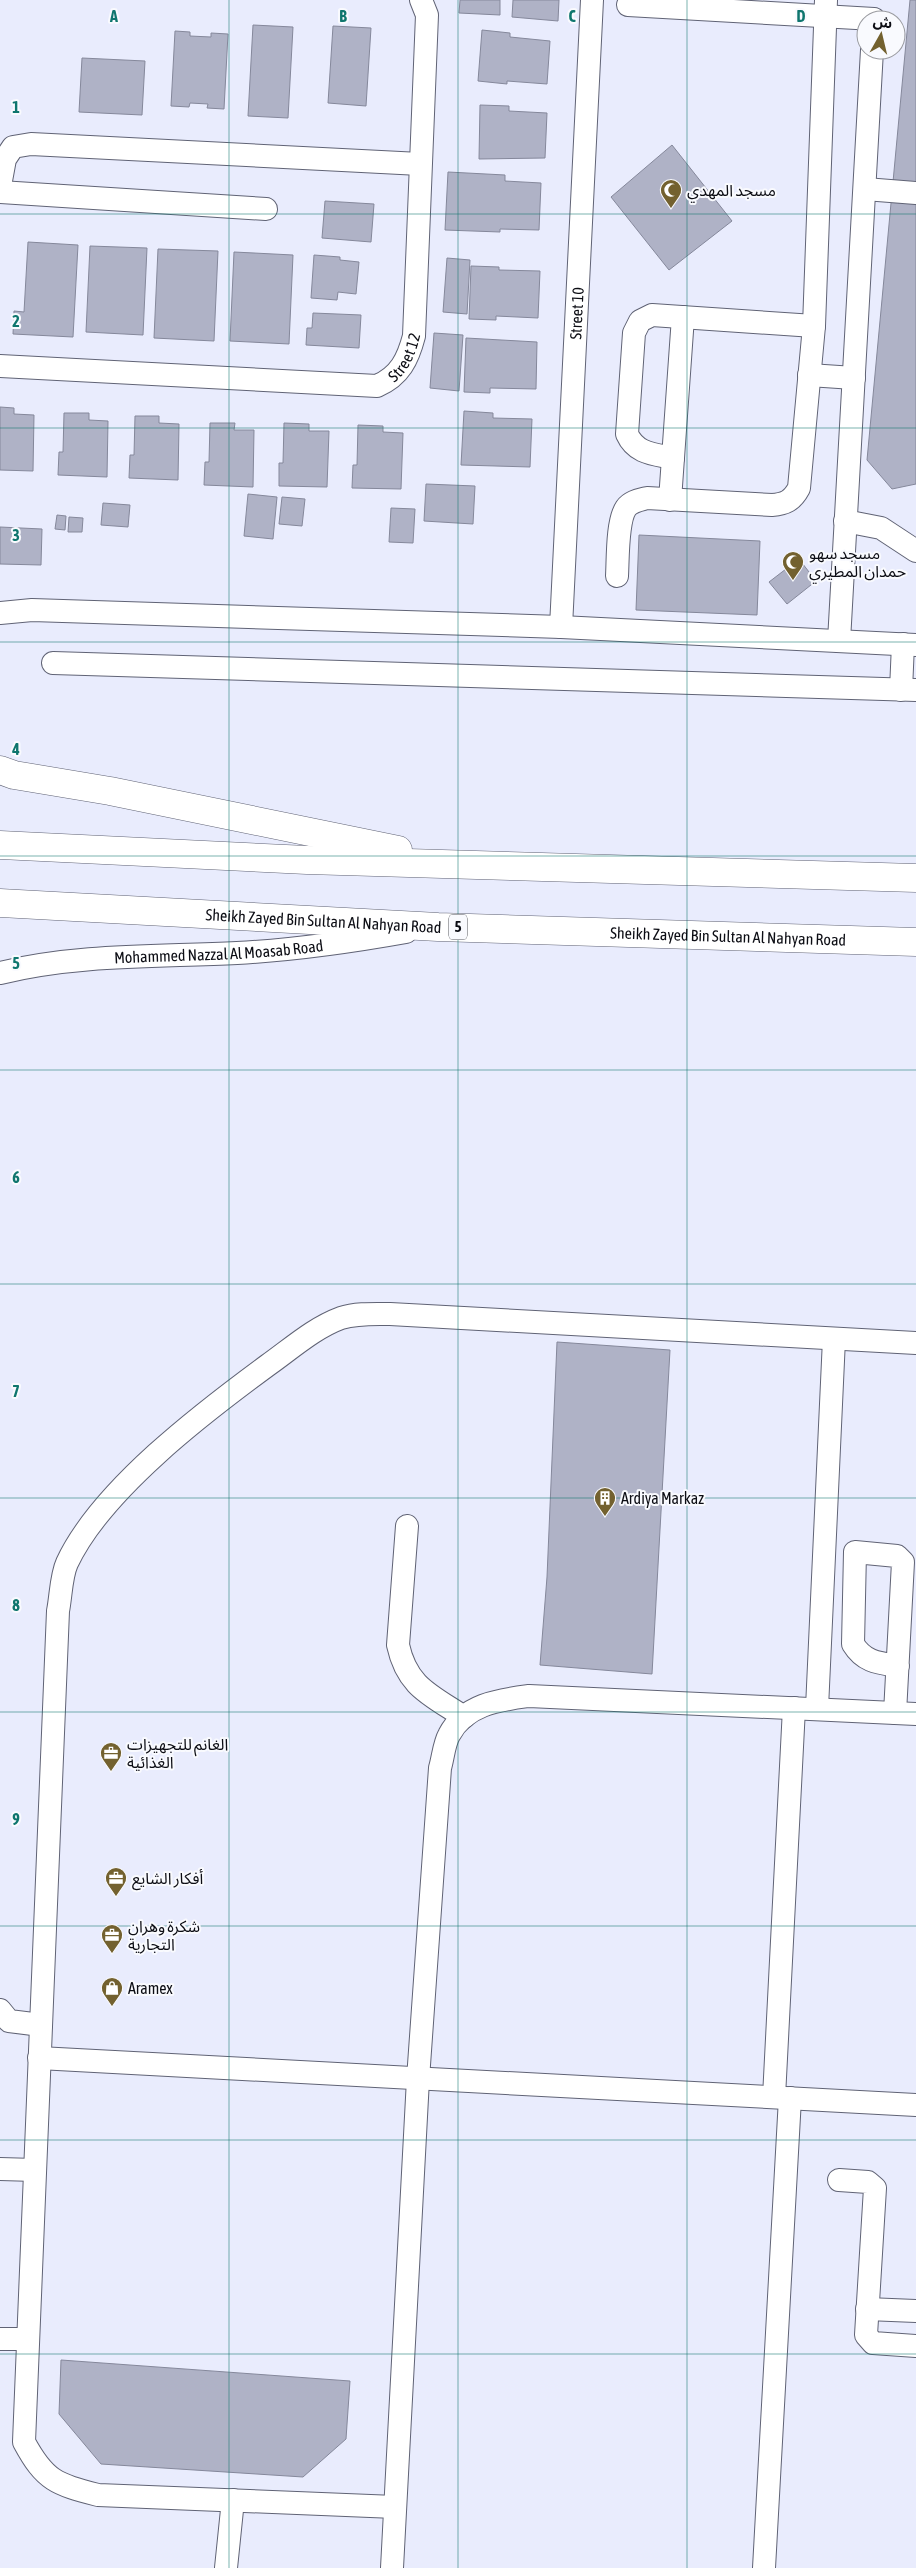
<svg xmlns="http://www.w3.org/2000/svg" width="916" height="2568" font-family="'Asap Condensed','Noto Sans Arabic',sans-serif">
  <rect width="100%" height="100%" fill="#e9ecfd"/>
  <!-- building -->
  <path fill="#afb2c6" stroke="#85889b" d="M 460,0 L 500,0 L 500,15 L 459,13 Z
    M 513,0 L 559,0 L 558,21 L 512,17 Z
    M 910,0 L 916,0 L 916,484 L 892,489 L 867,460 Z
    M 253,25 L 293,27 L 288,118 L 248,116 Z
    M 333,26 L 371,28 L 366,106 L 328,103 Z
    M 482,30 L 510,33 L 510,37 L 550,41 L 547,84 L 507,81 L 507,84 L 478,81 Z
    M 175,31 L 190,32 L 190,36 L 211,37 L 211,33 L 228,34 L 224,109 L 207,108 L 208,104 L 190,103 L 189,107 L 171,106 Z
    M 82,58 L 145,61 L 142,115 L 79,112 Z
    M 480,105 L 509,106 L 509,111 L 547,113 L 545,158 L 479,159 Z
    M 672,145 L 732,221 L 669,270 L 611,197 Z
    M 448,172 L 505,175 L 505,181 L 541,183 L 539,230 L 500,229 L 500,232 L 445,230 Z
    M 325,201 L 374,204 L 371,242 L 322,238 Z
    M 28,242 L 78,245 L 73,337 L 13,334 L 14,311 L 24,312 Z
    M 90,246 L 147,248 L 143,335 L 86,332 Z
    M 158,249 L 218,251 L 214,341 L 154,338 Z
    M 234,252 L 293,255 L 289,344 L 230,341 Z
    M 314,255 L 340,257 L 340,260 L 359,262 L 356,294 L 338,292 L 337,300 L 311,298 Z
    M 447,258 L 470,260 L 467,314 L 443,312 Z
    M 471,266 L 499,267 L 499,270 L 540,271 L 538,318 L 496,316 L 496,320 L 469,319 Z
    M 313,313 L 361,315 L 359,348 L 306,345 L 307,328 L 312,328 Z
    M 434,333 L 463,335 L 459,391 L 430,388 Z
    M 466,338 L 537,342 L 536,389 L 490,388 L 490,393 L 464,392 Z
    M 0,407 L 14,408 L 14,414 L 34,415 L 33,471 L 0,470 Z
    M 464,411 L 493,413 L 493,418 L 532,419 L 530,467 L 461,465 Z
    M 64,413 L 89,413 L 89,420 L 108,421 L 107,477 L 58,475 L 59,452 L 63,452 Z
    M 135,416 L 159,416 L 159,423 L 179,424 L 178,480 L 129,478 L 130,455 L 134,455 Z
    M 210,423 L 235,423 L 234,430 L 254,430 L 253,487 L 204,485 L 205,462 L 209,462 Z
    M 284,423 L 309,424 L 309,431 L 329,431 L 327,487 L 279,486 L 279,463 L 283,463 Z
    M 358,425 L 383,426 L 383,432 L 403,433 L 401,489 L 352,488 L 353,465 L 357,465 Z
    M 426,484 L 475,486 L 473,524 L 424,521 Z
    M 248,494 L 277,497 L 273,539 L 244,536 Z
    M 282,497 L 305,499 L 302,526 L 279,524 Z
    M 103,503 L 130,505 L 128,527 L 101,525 Z
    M 391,508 L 415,509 L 413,543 L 389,542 Z
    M 57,515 L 66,516 L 65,530 L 55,529 Z
    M 69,517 L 83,518 L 82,532 L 68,532 Z
    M 0,527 L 42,529 L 41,565 L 0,564 Z
    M 639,535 L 760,541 L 757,615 L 636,610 Z
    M 799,559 L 816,581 L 787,604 L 769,582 Z
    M 557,1342 L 670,1350 L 652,1674 L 540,1665 L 547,1577 Z
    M 61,2360 L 350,2381 L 346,2439 L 303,2477 L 101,2464 L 59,2414 Z"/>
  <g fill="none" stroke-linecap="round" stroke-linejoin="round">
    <!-- minor casing -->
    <g stroke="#606375" stroke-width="24">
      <g id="minor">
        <path d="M 628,5 L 874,19"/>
        <path d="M 0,186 L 5,159 L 13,147 L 31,144 L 420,164"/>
        <path d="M 865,189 L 916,193"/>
        <path d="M 0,192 L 266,209"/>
        <path id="s1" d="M 0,366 L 377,386 C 400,376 408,359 414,336 L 427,15 L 421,0"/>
        <path d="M 809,375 L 854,378"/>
        <path d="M 673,458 C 654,454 636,454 627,434 L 634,333 L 640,321 L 652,315 L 814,326"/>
        <path d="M 670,500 L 683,317"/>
        <path d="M 845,521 L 881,528 L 916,551"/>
        <path d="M 617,576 C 618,559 617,521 626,508 C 631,501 640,500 647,498 L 772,505 C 785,504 792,501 799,488 L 814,326 L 826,0"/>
        <path d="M 0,613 L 32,610 L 561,627 L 916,645"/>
        <path id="s2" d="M 561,627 L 592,0"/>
        <path d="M 839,641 L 872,50"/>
        <path d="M 53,663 L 916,690"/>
        <path d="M 901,690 L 903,644"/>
        <path id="s3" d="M 0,973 C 78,954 157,957 237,953 C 294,950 350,942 406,932"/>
        <path d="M 407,1526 L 398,1645 C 407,1687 431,1695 464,1717"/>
        <path d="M 817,1708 L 834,1339"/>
        <path d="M 895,1713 L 903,1562 L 897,1556 L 855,1552 L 853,1644 C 864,1662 878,1663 898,1666"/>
        <path d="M 0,2010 L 9,2021 L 41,2025"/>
        <path d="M 39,2058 L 916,2105"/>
        <path d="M 774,2097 L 794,1708"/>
        <path d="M 0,2169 L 35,2170"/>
        <path d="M 839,2180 L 868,2182 L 875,2188 L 866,2335 L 873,2343 L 916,2346"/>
        <path d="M 867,2309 L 916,2311"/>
        <path d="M 0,2339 L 28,2339"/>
        <path d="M 395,2507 L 98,2495 C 56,2484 45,2481 24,2442 L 58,1611 C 61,1596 61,1576 67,1563 C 101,1490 204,1412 268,1365 C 292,1348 314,1328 341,1318 C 357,1313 374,1314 390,1314 L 916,1343"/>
        <path d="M 226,2568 L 233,2500"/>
        <path d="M 392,2568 L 418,2079 L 440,1768 C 443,1758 444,1744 449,1735 C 465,1704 499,1700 529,1696 L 916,1714"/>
        <path d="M 764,2568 L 790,2098"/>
      </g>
    </g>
    <!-- highway casing -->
    <g stroke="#606375" stroke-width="29">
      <g id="highway">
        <path d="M 0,770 L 14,775 L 110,791 L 398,850"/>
        <path d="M 0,845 L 307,860 L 916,878"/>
        <path id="s4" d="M 0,903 L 438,927 L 916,942"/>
      </g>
    </g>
    <!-- minor -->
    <use href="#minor" stroke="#fff" stroke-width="22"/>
    <!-- highway -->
    <use href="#highway" stroke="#fff" stroke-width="28"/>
  </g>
  <!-- grid -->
  <path fill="none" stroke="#0f766e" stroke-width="1" stroke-opacity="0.55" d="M 229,0 L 229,2568M 458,0 L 458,2568M 687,0 L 687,2568M 0,214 L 916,214M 0,428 L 916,428M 0,642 L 916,642M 0,856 L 916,856M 0,1070 L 916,1070M 0,1284 L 916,1284M 0,1498 L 916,1498M 0,1712 L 916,1712M 0,1926 L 916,1926M 0,2140 L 916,2140M 0,2354 L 916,2354"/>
  <!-- icons -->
  <defs>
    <g id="mosque-pin" transform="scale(1.125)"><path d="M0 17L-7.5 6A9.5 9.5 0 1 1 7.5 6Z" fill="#73612f" stroke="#f9fafe"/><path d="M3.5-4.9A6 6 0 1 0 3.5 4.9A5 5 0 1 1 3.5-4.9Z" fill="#fff"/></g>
    <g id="building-pin" transform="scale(1.125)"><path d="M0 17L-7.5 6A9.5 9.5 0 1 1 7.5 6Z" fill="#73612f" stroke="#f9fafe"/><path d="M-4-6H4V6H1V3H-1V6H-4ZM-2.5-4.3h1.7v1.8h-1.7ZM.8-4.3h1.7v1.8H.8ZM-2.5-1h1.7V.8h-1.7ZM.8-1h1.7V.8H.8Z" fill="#fff"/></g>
    <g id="office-pin" transform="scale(1.125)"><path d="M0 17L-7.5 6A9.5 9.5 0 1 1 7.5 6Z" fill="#73612f" stroke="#f9fafe"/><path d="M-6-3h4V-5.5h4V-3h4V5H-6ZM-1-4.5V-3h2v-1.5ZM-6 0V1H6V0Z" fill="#fff"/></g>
    <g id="shop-pin" transform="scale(1.125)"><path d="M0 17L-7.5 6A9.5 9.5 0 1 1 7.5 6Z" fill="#73612f" stroke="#f9fafe"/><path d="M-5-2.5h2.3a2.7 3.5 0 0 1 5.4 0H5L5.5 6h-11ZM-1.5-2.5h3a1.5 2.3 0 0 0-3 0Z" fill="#fff"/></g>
  </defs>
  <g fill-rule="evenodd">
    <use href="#mosque-pin" x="671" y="190"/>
    <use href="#mosque-pin" x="793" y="562"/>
    <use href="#building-pin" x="605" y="1498"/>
    <use href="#office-pin" x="111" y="1753"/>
    <use href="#office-pin" x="116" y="1878"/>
    <use href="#office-pin" x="112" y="1935"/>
    <use href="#shop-pin" x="112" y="1988"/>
  </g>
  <g text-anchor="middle" stroke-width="4" stroke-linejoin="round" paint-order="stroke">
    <!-- shield labels -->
    <rect fill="#f9fafe" stroke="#53545a" stroke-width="1" x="449" y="914.5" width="18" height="25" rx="4"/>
    <g font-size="15" font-weight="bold" fill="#0c0d14">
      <text x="458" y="932">5</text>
    </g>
    <!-- poi labels -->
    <g font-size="16" fill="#0c0d14" stroke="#f9fafe" text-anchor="start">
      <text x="687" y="196">مسجد المهدي</text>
      <text x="809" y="559">مسجد سهو<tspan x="809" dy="18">حمدان المطيري</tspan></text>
      <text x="621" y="1504">Ardiya Markaz</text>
      <text x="127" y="1750">الغانم للتجهيزات<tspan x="127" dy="18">الغذائية</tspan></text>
      <text x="132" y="1884">أفكار الشايع</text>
      <text x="128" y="1932">شكرة وهران<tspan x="128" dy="18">التجارية</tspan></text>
      <text x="128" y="1994">Aramex</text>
    </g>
    <!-- street labels -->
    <g font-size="16" fill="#0c0d14" stroke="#f9fafe">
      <text dy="6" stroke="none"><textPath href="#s2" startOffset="314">Street 10</textPath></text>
      <text dy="6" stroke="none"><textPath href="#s1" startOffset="419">Street 12</textPath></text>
      <text dy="6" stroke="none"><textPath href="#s4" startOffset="324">Sheikh Zayed Bin Sultan Al Nahyan Road</textPath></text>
      <text dy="6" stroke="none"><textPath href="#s4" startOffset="729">Sheikh Zayed Bin Sultan Al Nahyan Road</textPath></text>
      <text dy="6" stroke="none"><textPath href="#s3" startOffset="220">Mohammed Nazzal Al Moasab Road</textPath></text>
    </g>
  </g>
  <g font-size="16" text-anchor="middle" font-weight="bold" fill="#0f766e" stroke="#f9fafe" stroke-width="4" stroke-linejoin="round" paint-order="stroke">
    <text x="114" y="22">A</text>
    <text x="343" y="22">B</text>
    <text x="572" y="22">C</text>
    <text x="801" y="22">D</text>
    <text x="16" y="113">1</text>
    <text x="16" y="327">2</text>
    <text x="16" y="541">3</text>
    <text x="16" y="755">4</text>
    <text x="16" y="969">5</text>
    <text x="16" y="1183">6</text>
    <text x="16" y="1397">7</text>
    <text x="16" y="1611">8</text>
    <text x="16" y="1825">9</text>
  </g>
  <!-- north arrow -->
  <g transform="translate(881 35) rotate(8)"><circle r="24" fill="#f9fafe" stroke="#9a9ba0"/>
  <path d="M0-4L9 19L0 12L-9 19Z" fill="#73612f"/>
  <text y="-8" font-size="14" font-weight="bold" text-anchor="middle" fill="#0c0d14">ش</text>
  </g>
</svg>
